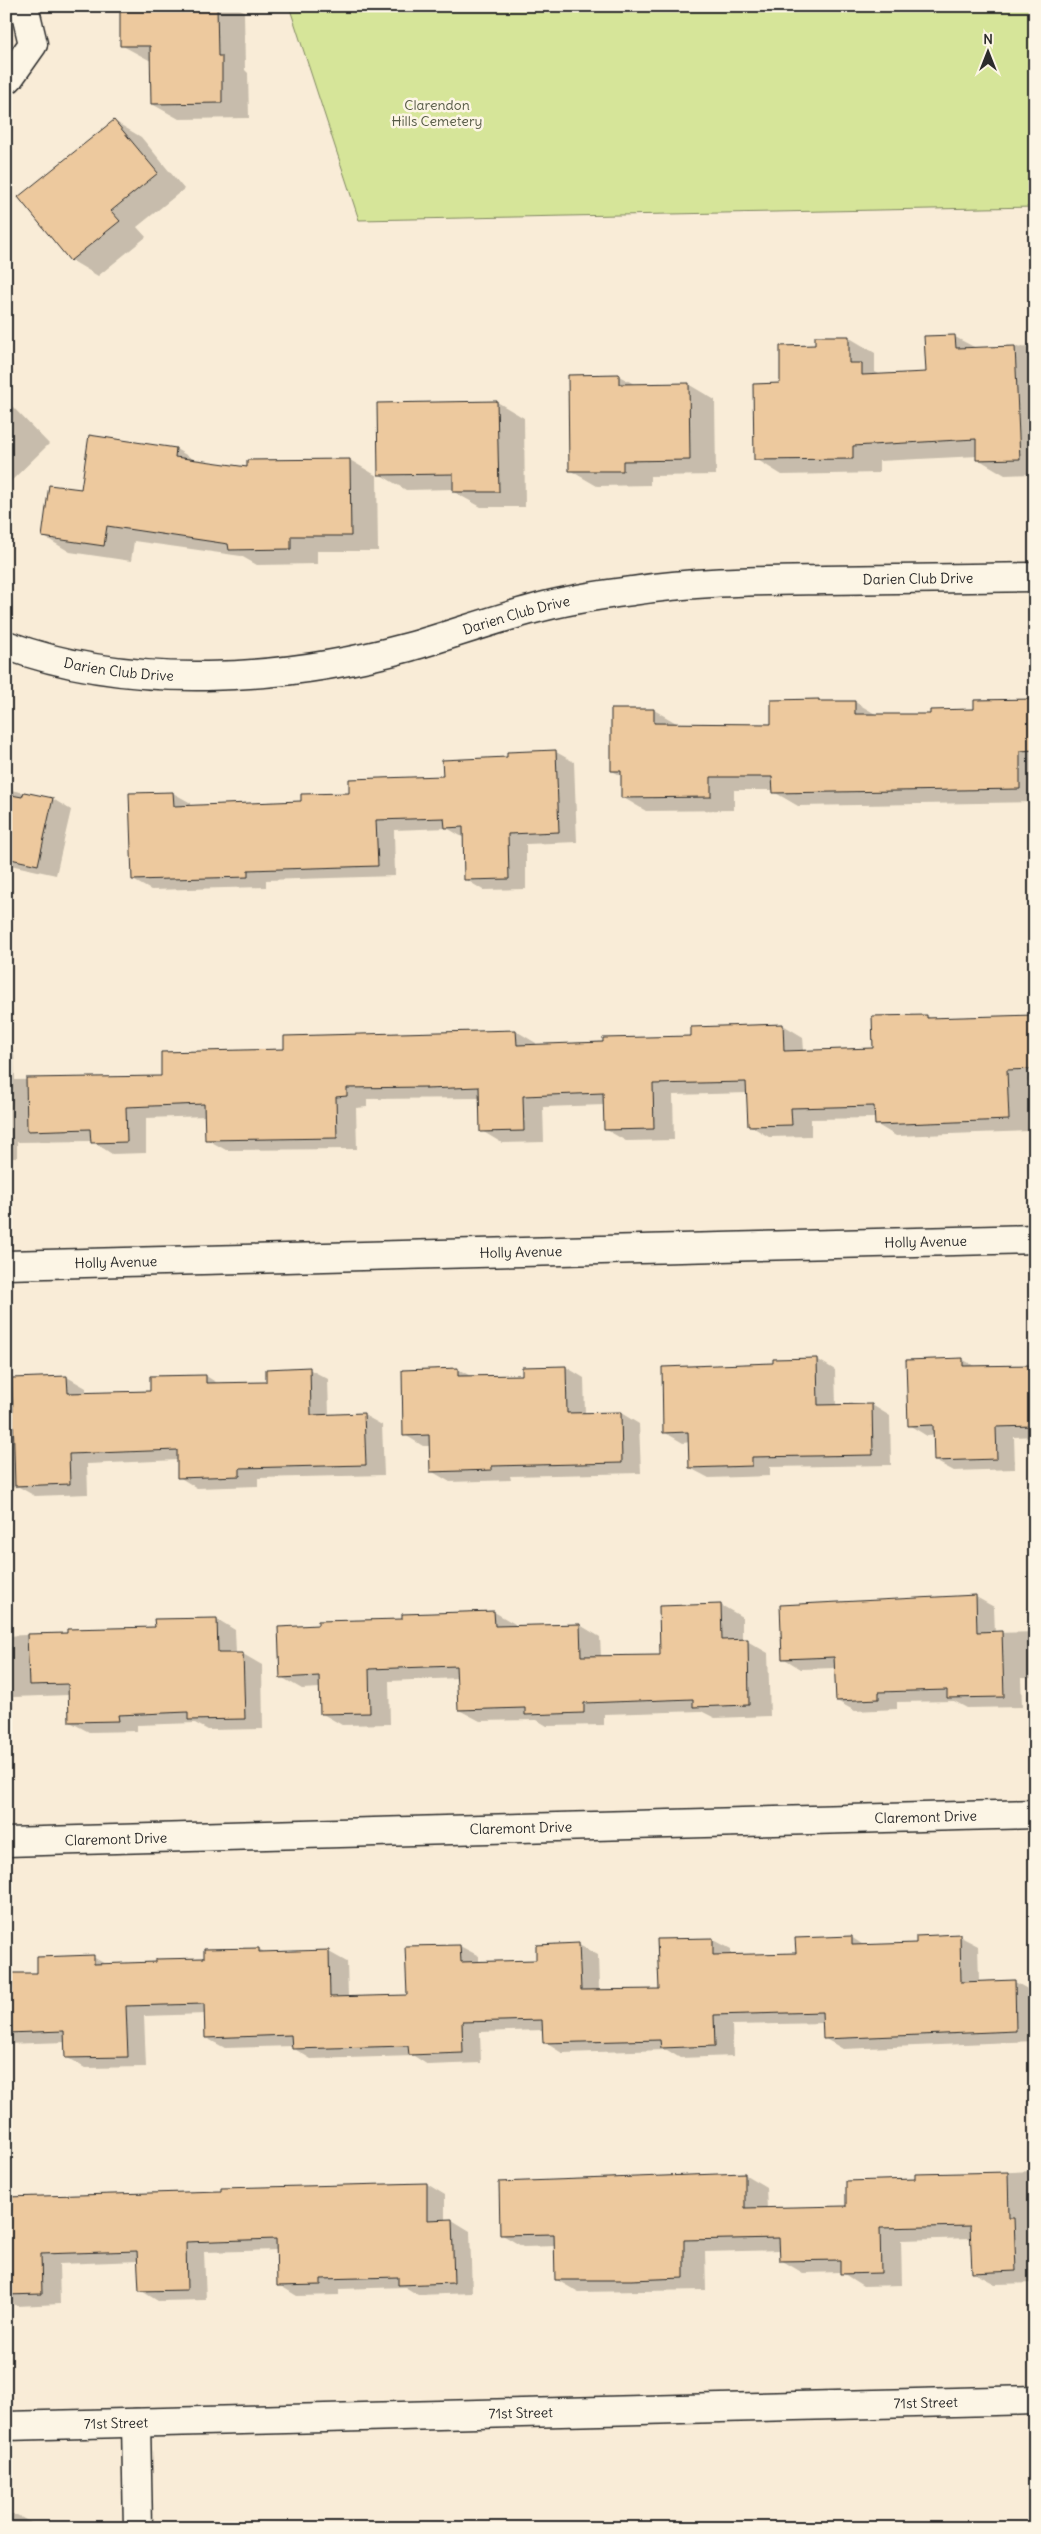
<svg xmlns="http://www.w3.org/2000/svg" width="1041" height="2534" font-family="Delius,sans-serif">
  <rect width="100%" height="100%" fill="#f9ecd7"/>
  <filter id="ink" filterUnits="userSpaceOnUse"><feTurbulence type="fractalNoise" baseFrequency=".02" numOctaves="2"/><feDisplacementMap in="SourceGraphic" scale="10" xChannelSelector="R" yChannelSelector="G"/><feConvolveMatrix kernelMatrix="1 2 1 2 8 2 1 2 1" color-interpolation-filters="sRGB"/></filter>
  <g filter="url(#ink)">
    <!-- green -->
    <path fill="#d6e599" stroke="#808862" d="M 289,6 L 1035,6 L 1035,207 L 359,220 Z"/>
    <!-- shadow -->
    <path fill="#0003" d="M 121,6 L 235,6 L 244,11 L 245,70 L 248,73 L 249,118 L 179,119 L 152,104 L 151,61 L 121,45 Z
      M 114,121 L 141,137 L 184,189 L 137,227 L 146,237 L 98,276 L 71,260 L 20,197 Z
      M 848,337 L 875,353 L 875,372 L 881,375 L 927,373 L 926,337 L 955,337 L 976,348 L 1035,346 L 1035,474 L 1005,475 L 978,459 L 978,456 L 879,461 L 879,473 L 782,475 L 756,459 L 781,384 L 817,346 Z
      M 569,376 L 619,376 L 636,385 L 688,384 L 715,400 L 716,475 L 650,476 L 650,485 L 597,486 L 571,471 Z
      M 6,400 L 49,444 L 6,486 Z
      M 497,402 L 524,418 L 525,507 L 481,507 L 454,492 L 454,489 L 406,490 L 379,474 Z
      M 91,436 L 176,449 L 198,462 L 249,469 L 248,462 L 350,460 L 377,476 L 378,551 L 317,551 L 317,564 L 257,565 L 241,556 L 134,541 L 131,561 L 70,552 L 43,536 L 82,491 Z
      M 818,700 L 823,702 L 855,702 L 877,715 L 931,715 L 1035,701 L 1035,802 L 798,806 L 774,792 L 774,790 L 734,790 L 734,810 L 646,811 L 622,797 L 622,776 L 612,771 L 612,710 L 654,710 L 678,724 L 772,725 Z
      M 556,752 L 574,762 L 577,842 L 526,844 L 526,889 L 483,890 L 465,879 L 464,838 L 447,828 L 394,830 L 395,876 L 266,880 L 266,887 L 151,890 L 133,880 L 173,793 L 191,803 L 191,806 L 302,802 L 444,777 L 508,758 L 508,753 Z
      M 6,789 L 53,799 L 71,810 L 56,875 L 6,864 Z
      M 927,1016 L 932,1019 L 1035,1017 L 1035,1081 L 1027,1081 L 1028,1131 L 896,1136 L 876,1124 L 876,1118 L 811,1119 L 811,1136 L 769,1137 L 749,1125 L 748,1093 L 673,1095 L 674,1140 L 626,1141 L 605,1129 L 605,1105 L 543,1107 L 544,1142 L 502,1143 L 482,1131 L 481,1098 L 367,1099 L 367,1107 L 356,1108 L 357,1149 L 226,1150 L 206,1139 L 206,1116 L 146,1118 L 146,1153 L 112,1154 L 92,1141 L 17,1142 L 17,1158 L 6,1158 L 6,1047 L 14,1052 L 15,1080 L 163,1077 L 286,1050 L 516,1031 L 536,1043 L 536,1045 L 693,1037 L 692,1028 L 783,1025 L 803,1037 L 804,1051 L 875,1050 Z
      M 817,1359 L 835,1370 L 836,1406 L 872,1405 L 890,1416 L 891,1465 L 770,1467 L 770,1476 L 709,1478 L 690,1468 L 690,1442 L 683,1443 L 664,1432 L 774,1364 Z
      M 962,1359 L 976,1367 L 1035,1365 L 1035,1436 L 1014,1437 L 1015,1469 L 954,1471 L 935,1461 L 935,1435 L 927,1436 L 909,1425 Z
      M 566,1367 L 584,1378 L 585,1414 L 621,1413 L 639,1424 L 641,1473 L 510,1476 L 511,1480 L 450,1482 L 431,1471 L 430,1446 L 423,1446 L 405,1435 L 403,1371 L 458,1369 L 472,1377 L 523,1376 Z
      M 309,1369 L 328,1379 L 329,1416 L 364,1415 L 382,1425 L 384,1475 L 258,1478 L 258,1486 L 197,1488 L 179,1477 L 178,1460 L 87,1464 L 88,1494 L 35,1496 L 19,1487 L 6,1488 L 6,1379 L 67,1377 L 86,1388 L 86,1394 L 151,1392 L 206,1376 L 219,1384 L 267,1383 Z
      M 976,1597 L 994,1607 L 995,1633 L 1035,1632 L 1035,1678 L 1021,1678 L 1022,1707 L 967,1708 L 954,1701 L 897,1702 L 897,1709 L 855,1711 L 837,1701 L 836,1668 L 801,1669 L 783,1658 Z
      M 721,1605 L 742,1617 L 742,1641 L 747,1641 L 768,1653 L 770,1716 L 715,1718 L 701,1711 L 604,1714 L 604,1725 L 547,1726 L 537,1720 L 480,1721 L 459,1710 L 458,1678 L 389,1681 L 390,1724 L 342,1725 L 321,1713 L 320,1688 L 302,1689 L 281,1677 L 403,1620 L 494,1612 L 515,1624 L 515,1627 L 580,1625 L 600,1637 L 601,1657 L 661,1656 Z
      M 217,1619 L 235,1630 L 236,1654 L 243,1654 L 262,1665 L 263,1729 L 208,1730 L 195,1723 L 137,1725 L 137,1731 L 89,1732 L 70,1722 L 69,1695 L 13,1697 L 14,1732 L 6,1733 L 6,1636 L 156,1628 Z
      M 959,1936 L 978,1946 L 979,1982 L 1015,1982 L 1033,1992 L 1034,2041 L 843,2049 L 824,2038 L 824,2023 L 732,2025 L 733,2056 L 680,2058 L 667,2050 L 562,2053 L 544,2042 L 543,2030 L 480,2032 L 481,2063 L 428,2065 L 414,2056 L 311,2059 L 293,2048 L 293,2046 L 225,2048 L 206,2038 L 206,2014 L 144,2016 L 146,2067 L 85,2068 L 66,2057 L 66,2042 L 6,2044 L 6,1975 L 39,1974 L 93,1957 L 107,1965 L 157,1964 L 205,1959 L 259,1949 L 266,1953 L 329,1952 L 347,1962 L 348,1998 L 408,1996 L 460,1946 L 479,1956 L 479,1963 L 538,1961 L 579,1945 L 598,1955 L 599,1991 L 660,1990 L 712,1939 L 731,1949 L 731,1956 L 797,1954 L 851,1937 L 865,1946 L 918,1944 Z
      M 1035,2171 L 1035,2283 L 995,2284 L 973,2272 L 972,2238 L 901,2240 L 902,2285 L 863,2286 L 841,2272 L 803,2273 L 781,2260 L 781,2250 L 705,2252 L 706,2290 L 578,2292 L 557,2280 L 556,2246 L 523,2247 L 501,2234 L 744,2174 L 766,2187 L 767,2209 L 847,2207 L 916,2181 L 916,2176 Z
      M 427,2184 L 445,2195 L 445,2220 L 452,2220 L 470,2231 L 472,2293 L 418,2295 L 405,2287 L 339,2289 L 339,2295 L 297,2296 L 279,2285 L 278,2250 L 204,2252 L 206,2300 L 158,2301 L 140,2290 L 139,2261 L 59,2264 L 60,2304 L 17,2306 L 6,2299 L 6,2197 L 222,2192 Z
      M 6,2515 L 17,2515 L 40,2528 L 6,2528 Z"/>
    <!-- building -->
    <path fill="#edc99e" stroke="#2b2b2b" d="M 120,6 L 217,6 L 218,56 L 222,56 L 222,103 L 151,104 L 150,46 L 120,46 Z
      M 114,120 L 158,173 L 111,211 L 120,221 L 70,261 L 18,197 Z
      M 955,335 L 956,348 L 1015,346 L 1020,459 L 976,460 L 976,439 L 853,446 L 853,459 L 754,460 L 753,384 L 780,383 L 780,346 L 815,345 L 815,336 L 849,336 L 849,363 L 862,363 L 862,375 L 926,372 L 924,336 Z
      M 619,374 L 619,384 L 689,383 L 690,460 L 623,461 L 623,471 L 569,471 L 568,375 Z
      M 497,401 L 499,492 L 453,492 L 453,474 L 378,475 L 377,403 Z
      M 89,435 L 176,448 L 175,457 L 247,467 L 247,460 L 350,459 L 351,536 L 291,536 L 291,549 L 229,550 L 228,544 L 107,526 L 104,546 L 42,537 L 49,485 L 81,489 Z
      M 819,699 L 819,701 L 855,701 L 855,714 L 930,714 L 930,710 L 974,709 L 974,700 L 1035,699 L 1035,750 L 1020,751 L 1020,789 L 773,793 L 772,777 L 711,777 L 711,797 L 621,798 L 621,771 L 611,771 L 611,709 L 654,709 L 654,723 L 771,724 L 771,700 Z
      M 556,750 L 559,832 L 508,834 L 509,879 L 464,880 L 463,827 L 445,828 L 444,818 L 376,820 L 378,866 L 248,870 L 248,877 L 132,880 L 129,793 L 173,792 L 174,806 L 301,801 L 301,794 L 349,793 L 349,779 L 443,776 L 442,760 L 507,757 L 507,752 Z
      M 24,792 L 53,798 L 38,865 L 6,858 L 6,794 L 22,797 Z
      M 927,1015 L 927,1018 L 1035,1015 L 1035,1069 L 1007,1070 L 1009,1120 L 875,1125 L 874,1106 L 791,1108 L 792,1125 L 748,1126 L 746,1082 L 653,1084 L 654,1129 L 604,1130 L 603,1093 L 523,1096 L 524,1131 L 480,1132 L 479,1087 L 426,1089 L 426,1087 L 347,1088 L 347,1096 L 336,1097 L 337,1138 L 205,1140 L 204,1104 L 126,1107 L 127,1142 L 91,1143 L 90,1129 L 27,1131 L 26,1078 L 161,1076 L 161,1052 L 284,1049 L 284,1036 L 516,1030 L 517,1045 L 603,1042 L 603,1038 L 691,1036 L 691,1027 L 783,1024 L 784,1051 L 873,1048 L 872,1016 Z
      M 817,1358 L 818,1405 L 872,1404 L 873,1455 L 752,1457 L 752,1466 L 689,1468 L 688,1432 L 663,1433 L 662,1367 L 773,1363 L 773,1359 Z
      M 963,1358 L 963,1366 L 1035,1365 L 1035,1426 L 996,1427 L 997,1459 L 934,1461 L 933,1425 L 908,1426 L 906,1360 Z
      M 566,1366 L 567,1413 L 621,1412 L 622,1463 L 492,1466 L 492,1470 L 430,1472 L 429,1435 L 403,1436 L 402,1370 L 458,1368 L 458,1376 L 522,1375 L 522,1367 Z
      M 310,1367 L 311,1415 L 364,1413 L 366,1465 L 240,1468 L 240,1476 L 177,1478 L 177,1450 L 69,1454 L 70,1484 L 15,1486 L 12,1378 L 67,1376 L 68,1393 L 150,1391 L 150,1376 L 206,1375 L 206,1383 L 266,1382 L 266,1369 Z
      M 976,1595 L 977,1632 L 1002,1631 L 1004,1697 L 947,1698 L 947,1690 L 879,1692 L 879,1699 L 836,1701 L 834,1657 L 782,1659 L 780,1605 Z
      M 721,1604 L 722,1640 L 748,1639 L 749,1705 L 693,1707 L 693,1699 L 584,1703 L 584,1713 L 525,1715 L 525,1708 L 458,1710 L 456,1666 L 369,1669 L 370,1713 L 320,1714 L 319,1676 L 280,1678 L 278,1627 L 318,1625 L 318,1621 L 402,1619 L 402,1614 L 494,1611 L 495,1626 L 580,1624 L 581,1656 L 660,1655 L 659,1606 Z
      M 217,1618 L 218,1653 L 243,1653 L 245,1719 L 188,1720 L 188,1712 L 118,1715 L 119,1721 L 69,1722 L 68,1684 L 29,1685 L 27,1634 L 67,1633 L 67,1629 L 155,1627 L 154,1619 Z
      M 960,1934 L 961,1982 L 1015,1980 L 1016,2031 L 823,2039 L 822,2012 L 714,2015 L 715,2046 L 661,2048 L 660,2040 L 543,2043 L 542,2020 L 462,2022 L 463,2053 L 409,2055 L 408,2046 L 292,2049 L 291,2035 L 205,2038 L 204,2004 L 126,2006 L 128,2057 L 65,2058 L 64,2031 L 6,2033 L 6,1973 L 37,1973 L 37,1957 L 94,1955 L 94,1964 L 156,1962 L 156,1959 L 204,1958 L 204,1949 L 259,1948 L 259,1952 L 329,1950 L 330,1997 L 407,1995 L 405,1946 L 460,1945 L 461,1962 L 536,1960 L 536,1945 L 579,1943 L 581,1990 L 659,1989 L 657,1939 L 713,1938 L 713,1955 L 796,1953 L 795,1938 L 852,1936 L 852,1945 L 916,1943 L 916,1936 Z
      M 1008,2172 L 1009,2218 L 1014,2218 L 1016,2271 L 972,2273 L 970,2226 L 880,2228 L 881,2273 L 840,2274 L 840,2260 L 780,2261 L 779,2238 L 684,2240 L 684,2278 L 631,2280 L 555,2280 L 554,2234 L 500,2235 L 499,2182 L 745,2173 L 745,2208 L 846,2206 L 846,2181 L 915,2179 L 915,2174 Z
      M 427,2183 L 427,2220 L 452,2219 L 454,2283 L 398,2285 L 398,2277 L 321,2279 L 321,2285 L 277,2286 L 276,2239 L 186,2242 L 187,2290 L 139,2291 L 137,2251 L 41,2254 L 42,2294 L 6,2295 L 6,2197 L 221,2191 L 221,2188 Z"/>
    <g fill="none" stroke-linecap="round" stroke-linejoin="round">
      <!-- minor casing -->
      <g stroke="#2b2b2b" stroke-width="31">
        <g id="minor">
          <path d="M 6,79 L 9,78 L 33,44 L 24,6"/>
          <path id="s1" d="M 6,645 C 130,691 283,681 409,647 C 451,635 492,620 534,609 C 566,600 599,595 632,591 C 696,581 760,581 825,580 C 895,579 965,578 1035,577"/>
          <path id="s2" d="M 6,1265 L 1035,1239"/>
          <path id="s3" d="M 6,1842 L 1035,1814"/>
          <path d="M 136,2423 L 138,2528"/>
          <path id="s4" d="M 6,2426 L 1035,2400"/>
        </g>
      </g>
      <!-- path -->
      <path stroke="#2b2b2b" stroke-width="3" stroke-dasharray="4 4" stroke-linecap="butt" d="M 1031,2433 L 1031,2528"/>
      <!-- minor -->
      <use href="#minor" stroke="#fcf5e5" stroke-width="28"/>
    </g>
  </g>
  <g text-anchor="middle" stroke-width="5" stroke-linejoin="round" paint-order="stroke">
    <!-- park labels -->
    <g font-size="14" fill="#565a46" stroke="#fcf5e5">
      <text x="437" y="110">Clarendon<tspan x="437" dy="16">Hills Cemetery</tspan></text>
    </g>
    <!-- street labels -->
    <g font-size="14" fill="#2b2b2b" stroke="#fcf5e5">
      <text dy="5" stroke="none"><textPath href="#s1" startOffset="926">Darien Club Drive</textPath></text>
      <text dy="5" stroke="none"><textPath href="#s1" startOffset="521">Darien Club Drive</textPath></text>
      <text dy="5" stroke="none"><textPath href="#s1" startOffset="116">Darien Club Drive</textPath></text>
      <text dy="5" stroke="none"><textPath href="#s2" startOffset="920">Holly Avenue</textPath></text>
      <text dy="5" stroke="none"><textPath href="#s2" startOffset="515">Holly Avenue</textPath></text>
      <text dy="5" stroke="none"><textPath href="#s2" startOffset="110">Holly Avenue</textPath></text>
      <text dy="5" stroke="none"><textPath href="#s3" startOffset="920">Claremont Drive</textPath></text>
      <text dy="5" stroke="none"><textPath href="#s3" startOffset="515">Claremont Drive</textPath></text>
      <text dy="5" stroke="none"><textPath href="#s3" startOffset="110">Claremont Drive</textPath></text>
      <text dy="5" stroke="none"><textPath href="#s4" startOffset="920">71st Street</textPath></text>
      <text dy="5" stroke="none"><textPath href="#s4" startOffset="515">71st Street</textPath></text>
      <text dy="5" stroke="none"><textPath href="#s4" startOffset="110">71st Street</textPath></text>
    </g>
  </g>
  <!-- margin -->
  <rect width="1041" height="2534" fill="none" stroke="#fcf5e5" stroke-width="25"/>
  <rect x="12" y="12" width="1016" height="2509" fill="none" stroke="#2b2b2b" stroke-width="2" filter="url(#ink)"/>
  <!-- north arrow -->
  <g transform="translate(988 52)" stroke="#fcf5e5" stroke-width="4" paint-order="stroke">
  <path d="M0-4L9 19L0 12L-9 19Z" fill="#2b2b2b"/>
  <text y="-8" font-size="14" font-weight="bold" text-anchor="middle" fill="#2b2b2b">N</text>
  </g>
</svg>
